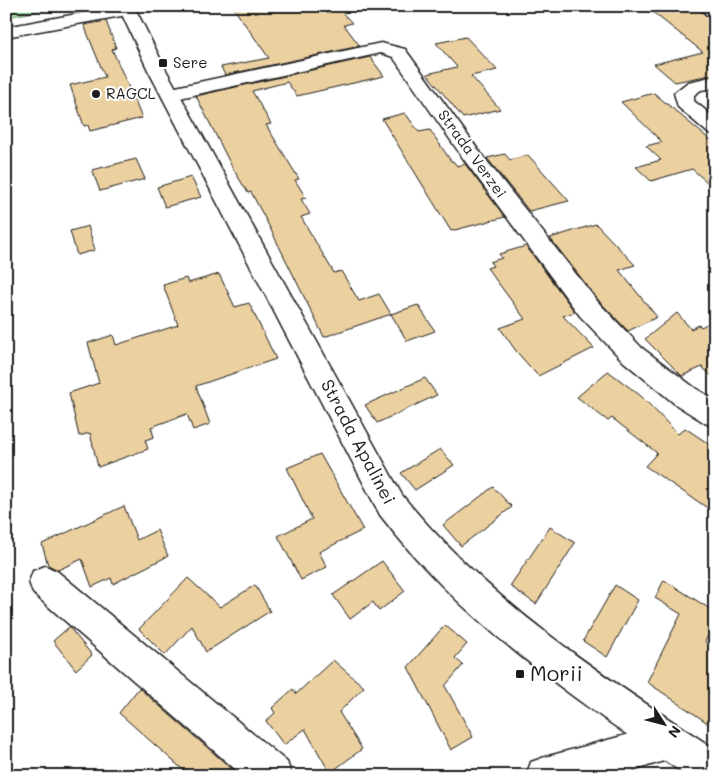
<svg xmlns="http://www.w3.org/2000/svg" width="721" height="782" font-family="Mali,sans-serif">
  <rect width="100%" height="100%" fill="#fff"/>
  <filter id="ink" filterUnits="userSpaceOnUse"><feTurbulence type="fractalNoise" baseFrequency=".02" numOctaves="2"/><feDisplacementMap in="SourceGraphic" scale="10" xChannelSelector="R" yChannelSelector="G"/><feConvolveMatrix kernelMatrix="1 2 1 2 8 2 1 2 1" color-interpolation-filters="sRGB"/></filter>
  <g filter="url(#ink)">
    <!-- green -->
    <path fill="#aeecb2" stroke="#658467" d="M 6,6 L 62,6 L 62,7 L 6,17 Z"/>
    <!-- building -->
    <path fill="#ebd0a0" stroke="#1c1c1c" d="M 232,6 L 336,6 L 352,23 L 344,25 L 360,46 L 225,75 L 221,67 L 269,58 Z
      M 645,6 L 696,6 L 708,18 L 715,20 L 715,74 L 675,82 L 654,64 L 703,52 Z
      M 106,21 L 116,48 L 112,49 L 142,118 L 90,131 L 88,125 L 84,126 L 70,85 L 105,77 L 84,25 Z
      M 466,37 L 497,70 L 471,76 L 500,109 L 463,118 L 427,74 L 457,67 L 436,43 Z
      M 370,57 L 384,76 L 297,96 L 287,82 L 252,91 L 271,124 L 266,125 L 299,179 L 295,180 L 306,198 L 301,199 L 310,214 L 301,217 L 334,273 L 341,271 L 359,301 L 379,294 L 391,314 L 324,337 L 269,226 L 251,192 L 248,193 L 232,167 L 196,96 Z
      M 654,93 L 715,144 L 715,189 L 692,169 L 651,181 L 636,167 L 661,160 L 646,146 L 662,142 L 621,102 Z
      M 405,113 L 419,132 L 430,130 L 451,161 L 453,161 L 457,166 L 465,164 L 505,217 L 451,231 L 382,119 Z
      M 505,154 L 510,160 L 528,155 L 569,201 L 529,211 L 487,158 Z
      M 136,159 L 145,179 L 100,191 L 92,170 Z
      M 191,177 L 201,197 L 165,207 L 157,187 Z
      M 596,224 L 635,265 L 619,270 L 657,317 L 628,331 L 599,301 L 550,238 Z
      M 88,226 L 95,250 L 77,255 L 70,231 Z
      M 526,246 L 575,312 L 563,316 L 594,348 L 538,376 L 516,351 L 500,328 L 525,319 L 487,268 L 493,266 L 490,262 L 502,258 L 499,254 Z
      M 219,274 L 235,307 L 249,303 L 276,359 L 196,386 L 210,424 L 193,430 L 187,414 L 151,427 L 154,437 L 145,440 L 148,449 L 98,467 L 90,433 L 79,436 L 69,393 L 99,383 L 88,343 L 113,335 L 116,345 L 178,325 L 163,285 L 186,278 L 188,283 Z
      M 418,305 L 435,331 L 407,341 L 391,314 Z
      M 677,313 L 691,329 L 699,325 L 701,327 L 715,320 L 715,379 L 702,367 L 682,376 L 645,339 Z
      M 608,371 L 641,396 L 678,434 L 685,428 L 715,448 L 715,513 L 645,466 L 657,453 L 612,418 L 608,421 L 577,397 Z
      M 425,378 L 437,395 L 377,423 L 365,405 Z
      M 440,449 L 454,465 L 415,490 L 401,473 Z
      M 320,454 L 363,530 L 319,552 L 327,567 L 301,580 L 278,536 L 312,519 L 287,468 Z
      M 493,487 L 512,507 L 461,546 L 443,525 Z
      M 124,506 L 137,540 L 157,530 L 168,556 L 113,584 L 111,578 L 92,587 L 82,559 L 58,570 L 48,565 L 42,544 Z
      M 550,527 L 575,543 L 536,604 L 510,586 Z
      M 382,561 L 405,591 L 379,611 L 373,602 L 350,619 L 333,595 Z
      M 188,578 L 220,607 L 255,585 L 270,611 L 206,652 L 192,626 L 165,655 L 139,629 Z
      M 664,580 L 715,612 L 715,620 L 705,642 L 715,648 L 715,728 L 647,682 L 681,614 L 655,598 Z
      M 615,585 L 638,600 L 607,657 L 583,641 Z
      M 445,625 L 467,644 L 455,658 L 463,665 L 445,686 L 473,737 L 451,750 L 408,667 Z
      M 69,627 L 92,655 L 76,670 L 53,641 Z
      M 333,660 L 364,687 L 339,712 L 362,749 L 330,773 L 305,729 L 284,745 L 266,721 L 275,713 L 272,708 L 293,689 L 296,694 Z
      M 139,688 L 240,776 L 190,776 L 119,713 Z"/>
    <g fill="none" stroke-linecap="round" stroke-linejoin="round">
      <!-- street casing -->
      <g stroke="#1c1c1c" stroke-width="3">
        <path id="street" d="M 120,6 L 132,6 L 135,10 L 133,14 L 127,15 L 6,37 L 6,27 Z
          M 698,6 L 715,6 L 715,18 L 709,17 Z
          M 381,43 L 405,49 L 479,151 L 598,302 L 642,348 L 695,388 L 715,400 L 715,427 L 705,423 L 675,404 L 624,362 L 580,316 L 465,161 L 393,57 L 381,53 L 171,100 L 164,98 L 161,94 L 164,90 L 171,88 Z
          M 715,76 L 715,88 L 701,90 L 694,95 L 694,101 L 715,118 L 715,135 L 708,133 L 678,107 L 674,93 L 688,82 Z
          M 45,566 L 57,571 L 287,762 L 292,776 L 243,776 L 33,593 L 29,582 L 33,571 Z
          M 670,723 L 683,729 L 689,742 L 683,755 L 616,776 L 526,776 L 531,762 L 545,757 Z"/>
      </g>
      <!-- secondary casing -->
      <g stroke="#1c1c1c" stroke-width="3">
        <path id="secondary" d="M 118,6 L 134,6 L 166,70 L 402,495 C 487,600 602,676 715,749 L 715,776 L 687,776 C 576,700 462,623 380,515 L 148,70 Z"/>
      </g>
      <!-- street -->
      <use href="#street" fill="#fff" fill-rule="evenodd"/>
      <!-- secondary -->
      <use href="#secondary" fill="#fff" fill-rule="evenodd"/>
    </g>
  </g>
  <!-- markers -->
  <g fill="#1c1c1c" stroke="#fff" stroke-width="2">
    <rect x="158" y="58" width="10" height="10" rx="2.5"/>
    <circle cx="96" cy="94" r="5"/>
    <rect x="515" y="669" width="10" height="10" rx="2.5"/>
  </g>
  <g text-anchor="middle" stroke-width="4" stroke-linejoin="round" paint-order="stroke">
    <!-- far-poi labels -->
    <g font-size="15" fill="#1c1c1c" stroke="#fff" text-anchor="start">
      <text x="173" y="68">Sere</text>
      <text x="106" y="99">RAGCL</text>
    </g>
    <!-- far-street labels -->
    <g font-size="15" fill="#1c1c1c" stroke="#fff">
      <text transform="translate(472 154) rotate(54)" y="5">Strada Verzei</text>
    </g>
    <!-- street labels -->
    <g font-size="18" fill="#1c1c1c" stroke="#fff">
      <text transform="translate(358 442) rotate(62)" y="6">Strada Apalinei</text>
    </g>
    <!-- near-poi labels -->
    <g font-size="21" fill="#1c1c1c" stroke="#fff" text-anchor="start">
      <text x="530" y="681">Morii</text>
    </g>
  </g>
  <!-- margin -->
  <rect width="721" height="782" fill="none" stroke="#fff" stroke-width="25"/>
  <rect x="12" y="12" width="696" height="757" fill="none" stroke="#1c1c1c" stroke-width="2" filter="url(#ink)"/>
  <!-- north arrow -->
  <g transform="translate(664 724) rotate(126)" stroke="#ffffff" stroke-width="4" paint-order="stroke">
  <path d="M0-4L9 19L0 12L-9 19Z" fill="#1c1c1c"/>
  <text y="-8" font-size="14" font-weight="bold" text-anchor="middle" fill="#1c1c1c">N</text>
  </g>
</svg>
